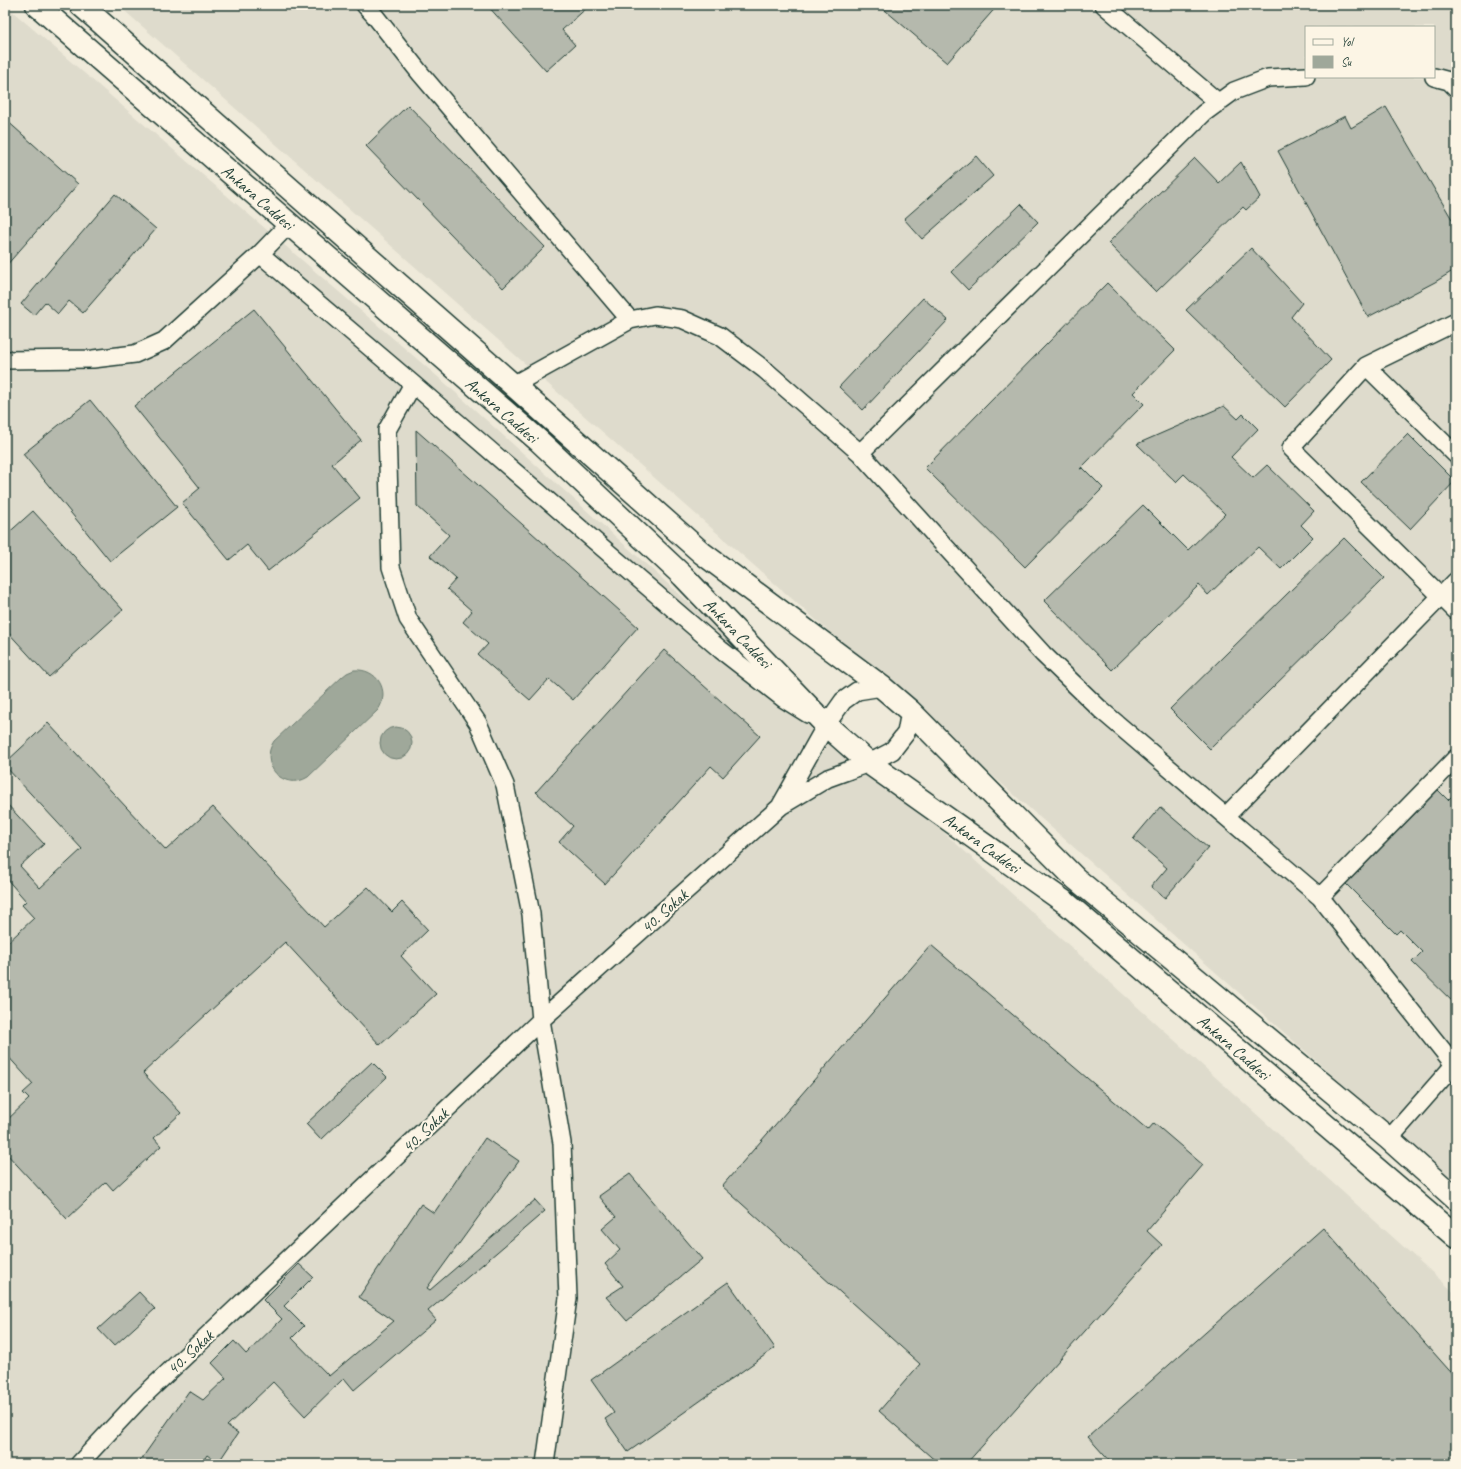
<svg xmlns="http://www.w3.org/2000/svg" width="1461" height="1469" font-family="Caveat,sans-serif">
  <rect width="100%" height="100%" fill="#efeada"/>
  <filter id="ink" filterUnits="userSpaceOnUse"><feTurbulence type="fractalNoise" baseFrequency=".025" numOctaves="2"/><feDisplacementMap in="SourceGraphic" scale="8" xChannelSelector="R" yChannelSelector="G"/><feConvolveMatrix kernelMatrix="1 2 1 2 8 2 1 2 1" color-interpolation-filters="sRGB"/></filter>
  <g filter="url(#ink)">
    <!-- built -->
    <path fill="#dedbcc" fill-rule="evenodd" d="M 5,5 L 445,383 L 1456,1294 L 1456,1464 L 5,1464 Z
      M 118,5 L 1456,5 L 1456,1184 ZM 1306,27 L 1434,27 L 1434,77 L 1306,77 Z"/>
    <!-- water -->
    <path fill="#9fa89a" stroke="#6c7d71" d="M 354,670 C 377,668 391,691 378,710 L 308,777 C 284,792 258,765 274,741 L 342,677 L 347,673 Z
      M380 743a16 16 0 1 1 32 0a16 16 0 1 1-32 0Z"/>
    <!-- building -->
    <path fill="#b5b9ad" stroke="#1f3d34" d="M 487,5 L 590,5 L 562,30 L 575,45 L 546,71 Z
      M 879,5 L 998,5 L 947,63 Z
      M 408,105 L 545,247 L 503,288 L 366,146 Z
      M 1386,107 L 1456,226 L 1456,269 L 1435,282 L 1368,317 L 1278,151 L 1345,116 L 1351,128 Z
      M 5,119 L 78,184 L 5,267 Z
      M 976,156 L 993,176 L 922,239 L 904,219 Z
      M 1195,158 L 1219,183 L 1241,162 L 1260,197 L 1246,210 L 1243,207 L 1156,292 L 1108,243 Z
      M 115,194 L 156,229 L 83,313 L 69,301 L 58,314 L 45,302 L 34,315 L 21,304 Z
      M 1021,204 L 1038,222 L 968,290 L 951,272 Z
      M 1251,248 L 1302,303 L 1291,317 L 1331,360 L 1285,407 L 1186,310 Z
      M 1107,283 L 1175,350 L 1133,393 L 1144,404 L 1080,469 L 1083,468 L 1103,488 L 1025,567 L 925,468 Z
      M 923,298 L 948,320 L 863,410 L 839,387 Z
      M 254,309 L 361,440 L 332,464 L 360,498 L 268,571 L 247,545 L 229,560 L 182,503 L 200,488 L 134,406 Z
      M 90,400 L 177,507 L 110,561 L 23,454 Z
      M 1224,406 L 1238,419 L 1243,414 L 1258,429 L 1231,457 L 1253,478 L 1267,465 L 1314,511 L 1301,525 L 1313,537 L 1281,569 L 1258,547 L 1208,595 L 1199,585 L 1112,670 L 1044,601 L 1143,505 L 1188,550 L 1225,514 L 1184,474 L 1176,482 L 1137,444 Z
      M 416,430 L 638,627 L 573,700 L 549,679 L 530,700 L 478,655 L 488,644 L 463,622 L 472,611 L 447,589 L 456,579 L 430,556 L 449,535 L 417,506 Z
      M 1408,434 L 1455,481 L 1410,529 L 1361,482 Z
      M 33,511 L 123,610 L 49,677 L 5,629 L 5,536 Z
      M 1344,538 L 1384,578 L 1210,749 L 1170,709 Z
      M 664,650 L 760,736 L 723,777 L 711,766 L 605,884 L 559,842 L 573,826 L 536,792 Z
      M 48,723 L 166,850 L 213,807 L 324,927 L 368,887 L 392,912 L 402,902 L 428,930 L 401,956 L 436,994 L 380,1045 L 285,942 L 143,1073 L 181,1113 L 154,1138 L 161,1146 L 113,1190 L 106,1182 L 67,1219 L 5,1152 L 5,1122 L 29,1099 L 23,1093 L 33,1084 L 5,1053 L 5,945 L 34,918 L 22,905 L 26,901 L 5,877 L 5,802 L 44,844 L 20,866 L 40,888 L 82,849 L 5,766 L 5,763 Z
      M 1438,790 L 1448,800 L 1456,792 L 1456,1005 L 1412,962 L 1422,952 L 1400,930 L 1396,934 L 1346,884 Z
      M 1160,807 L 1208,848 L 1165,898 L 1151,887 L 1167,868 L 1133,839 Z
      M 931,945 L 1148,1130 L 1154,1123 L 1203,1165 L 1147,1231 L 1162,1245 L 966,1464 L 939,1464 L 879,1411 L 920,1364 L 722,1186 Z
      M 372,1062 L 387,1077 L 321,1140 L 306,1124 Z
      M 485,1138 L 519,1161 L 427,1288 L 430,1290 L 535,1200 L 545,1211 L 428,1311 L 436,1320 L 354,1390 L 344,1378 L 305,1416 L 273,1382 L 227,1426 L 238,1433 L 218,1463 L 207,1455 L 201,1464 L 138,1464 L 189,1391 L 203,1400 L 226,1378 L 212,1363 L 234,1341 L 246,1354 L 282,1319 L 263,1300 L 299,1264 L 313,1277 L 284,1306 L 304,1326 L 292,1338 L 329,1376 L 394,1321 L 359,1297 L 421,1204 L 434,1213 Z
      M 630,1174 L 702,1259 L 627,1321 L 606,1297 L 623,1286 L 605,1264 L 620,1250 L 602,1229 L 616,1217 L 599,1196 Z
      M 1323,1228 L 1456,1378 L 1456,1460 L 1452,1464 L 1112,1464 L 1088,1437 Z
      M 728,1282 L 775,1348 L 628,1452 L 605,1419 L 614,1413 L 591,1380 Z
      M 139,1292 L 155,1309 L 114,1346 L 98,1329 Z"/>
    <g fill="none" stroke-linecap="round" stroke-linejoin="round">
      <!-- minor casing -->
      <g stroke="#1f3d34" stroke-width="20">
        <path id="minor" d="M 365,5 L 375,16 L 420,73 L 630,320
          M 1104,5 L 1219,103
          M 1434,77 L 1449,81 L 1456,88
          M 260,254 L 413,384 L 721,650 L 784,699 L 808,714
          M 1456,322 L 1366,366 L 1291,448 L 1456,611
          M 5,360 L 93,359 L 135,354 L 164,341 L 260,254 L 289,224
          M 1366,366 L 1456,455
          M 413,384 L 387,430 L 391,567 L 408,619 L 478,723 L 505,785 L 531,914 L 541,1020 L 562,1143 L 568,1298 L 545,1464
          M 513,385 L 630,320 L 655,315 L 682,319 L 720,336 L 765,370 L 860,453 L 1043,654 L 1101,710 L 1320,897 L 1456,1067
          M 860,453 L 1204,113 L 1234,91 L 1268,78 L 1306,76
          M 781,805 L 826,725 L 843,701 L 857,691 L 882,687
          M 1226,816 L 1456,581
          M 1320,897 L 1456,758
          M 1389,1139 L 1454,1065
          M 79,1464 L 139,1400 L 541,1020 L 781,806 L 828,778 L 869,763 L 892,751 L 906,733 L 910,711"/>
      </g>
      <!-- highway casing -->
      <g stroke="#1f3d34" stroke-width="25">
        <path id="highway" d="M 37,5 L 538,440 L 683,576 L 826,725 L 869,763 L 1066,903 L 1456,1237
          M 81,5 L 513,385 L 702,553 L 882,687 L 910,711 L 1075,878 L 1389,1139 L 1456,1199"/>
      </g>
      <!-- minor -->
      <use href="#minor" stroke="#fcf5e5" stroke-width="17"/>
      <!-- highway -->
      <use href="#highway" stroke="#fcf5e5" stroke-width="22"/>
    </g>
  </g>
  <g text-anchor="middle" stroke-width="4" stroke-linejoin="round" paint-order="stroke">
    <!-- street labels -->
    <g font-size="17" fill="#1f3d34" stroke="#fcf5e5">
      <text transform="translate(258 197) rotate(41)" y="6">Ankara Caddesi</text>
      <text transform="translate(502 410) rotate(41)" y="6">Ankara Caddesi</text>
      <text transform="translate(738 633) rotate(46)" y="6">Ankara Caddesi</text>
      <text transform="translate(982 843) rotate(36)" y="6">Ankara Caddesi</text>
      <text transform="translate(664 911) rotate(-42)" y="6">40. Sokak</text>
      <text transform="translate(1234 1047) rotate(41)" y="6">Ankara Caddesi</text>
      <text transform="translate(425 1130) rotate(-43)" y="6">40. Sokak</text>
      <text transform="translate(190 1352) rotate(-43)" y="6">40. Sokak</text>
    </g>
  </g>
  <!-- margin -->
  <rect width="1461" height="1469" fill="none" stroke="#fcf5e5" stroke-width="20"/>
  <rect x="10" y="10" width="1441" height="1449" fill="none" stroke="#1f3d34" stroke-width="1.5" filter="url(#ink)"/>
  <!-- legend -->
  <rect x="1305" y="26" width="130" height="52" fill="#fcf5e5" stroke="#a4ab9e"/>
  <rect x="1313" y="39" width="20" height="6" fill="#fcf5e5" stroke="#a4ab9e"/>
  <text x="1341" y="46" font-size="12" fill="#1f3d34">Yol</text>
  <rect x="1313" y="56" width="20" height="12" fill="#9fa89a" stroke="#a4ab9e"/>
  <text x="1341" y="66" font-size="12" fill="#1f3d34">Su</text>
</svg>
